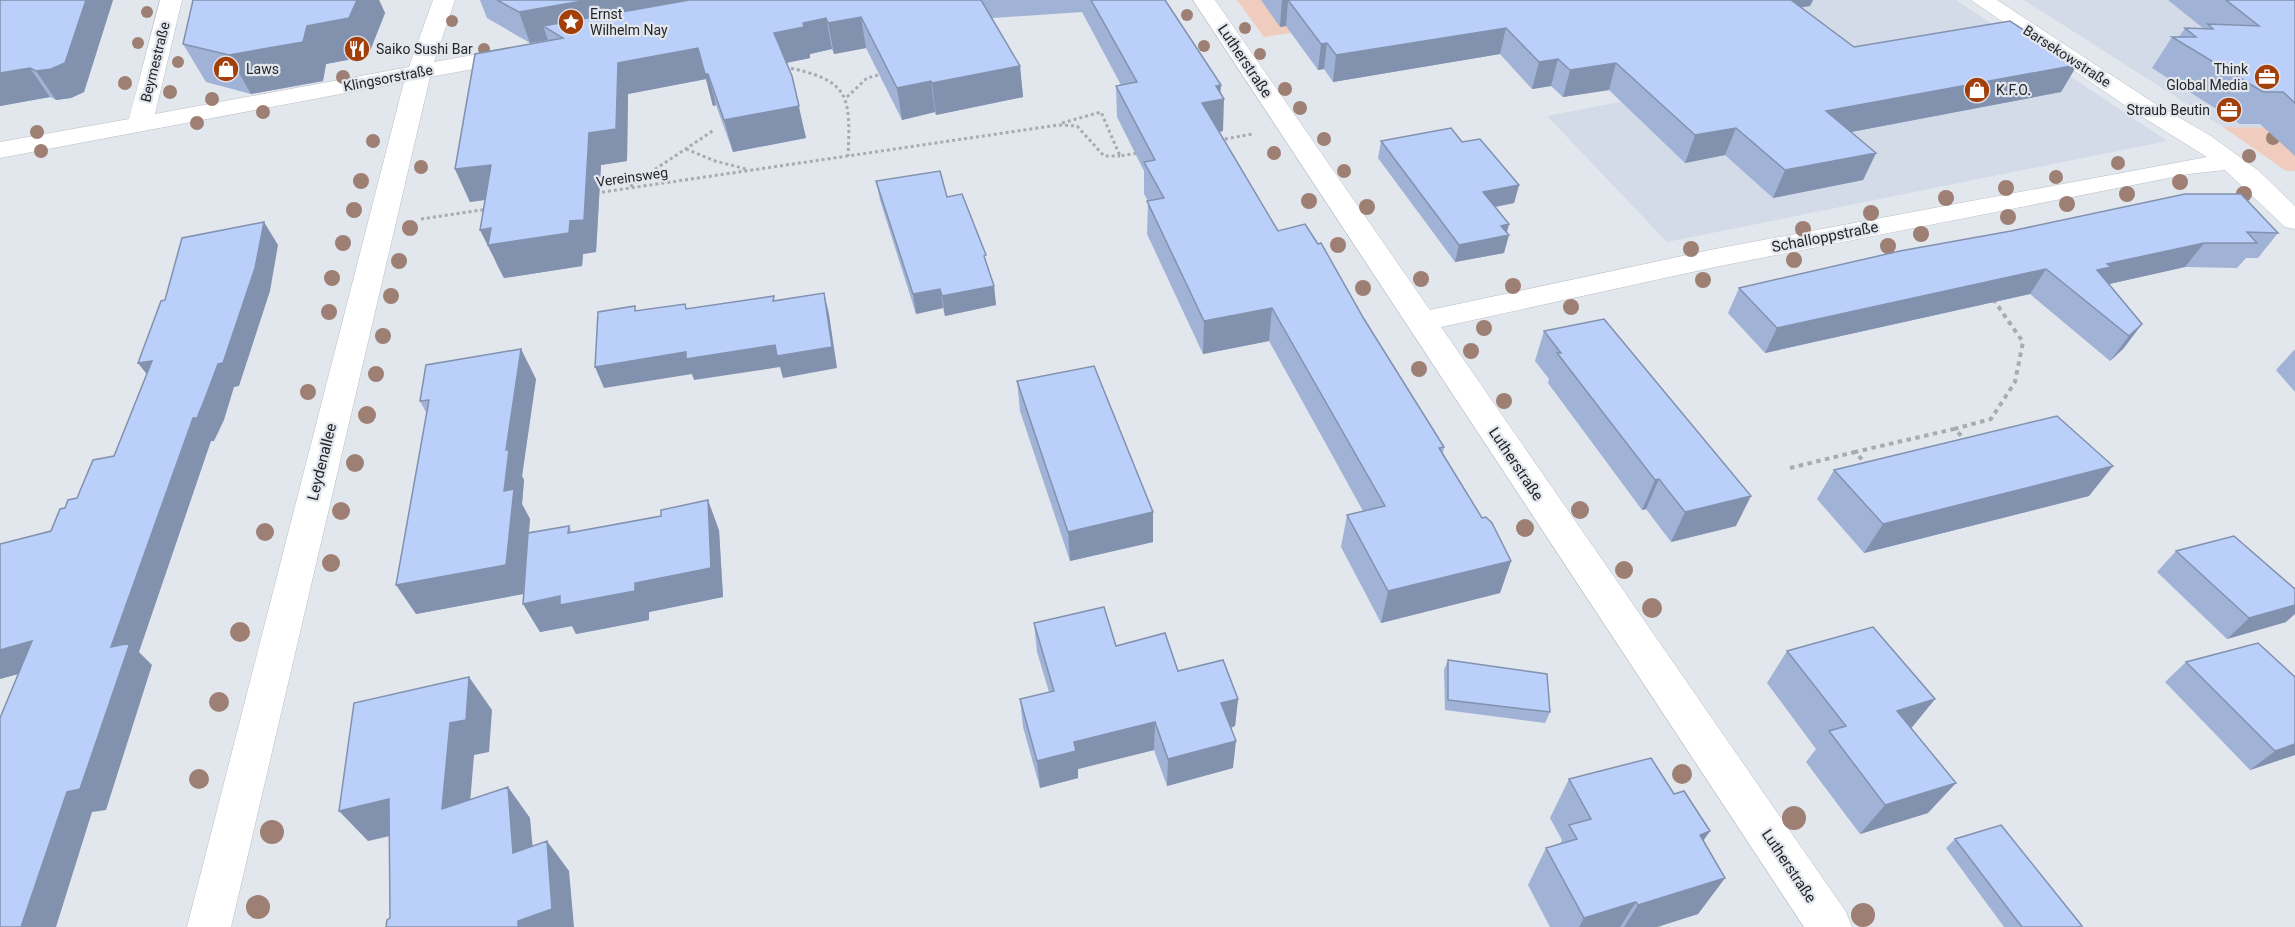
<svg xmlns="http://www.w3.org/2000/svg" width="2295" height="927" font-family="Roboto,sans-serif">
  <rect width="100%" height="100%" fill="#e2e6ed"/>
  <!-- built -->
  <path fill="#d3dae8" d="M 1596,0 L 1956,0 L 2167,141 L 1667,242 L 1547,116 L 1693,88 Z
    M 2024,0 L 2295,0 L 2295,128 L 2223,127 Z"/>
  <!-- green -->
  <path fill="#f0ccbe" d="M 1237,0 L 1507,0 L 1264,37 Z
    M 2223,127 L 2295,128 L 2295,171 L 2286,171 Z"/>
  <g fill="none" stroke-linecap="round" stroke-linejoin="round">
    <!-- minor casing -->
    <g stroke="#babdc4" stroke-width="1">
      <path id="minor" d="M 160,0 L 182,0 L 155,114 L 409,67 L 433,0 L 455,0 L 434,62 L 517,47 L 525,49 L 529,54 L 525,59 L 517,61 L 430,77 L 231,927 L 187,927 L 404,82 L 0,158 L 0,142 L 129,119 Z
        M 1193,0 L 1215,0 L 1430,310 L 1715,249 L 2207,157 L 2136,113 L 1971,0 L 1997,0 L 2154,103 L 2211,136 L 2259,171 L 2295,206 L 2295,229 L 2285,227 L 2225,170 L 2189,174 L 1715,267 L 1441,327 L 1846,912 L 1852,927 L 1804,927 Z"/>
    </g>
    <!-- path-far1 -->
    <path stroke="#a8abb0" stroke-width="3" stroke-dasharray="3 3" stroke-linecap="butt" d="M 785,67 C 849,80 851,94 848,156
      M 847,97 L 867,78 L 882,74
      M 1062,123 L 1101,112 L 1120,156 L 1138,153
      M 1219,140 L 1253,134
      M 686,149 L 715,161 L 746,169
      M 630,186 L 714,130
      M 596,193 L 1058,125 L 1077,126 L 1104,156 L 1120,156
      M 421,219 L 488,209"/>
    <!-- path -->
    <path stroke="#a8abb0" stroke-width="4" stroke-dasharray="4.5 4.5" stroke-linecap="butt" d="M 1954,429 L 1991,419 L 2015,382 L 2023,342 L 1993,299
      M 1868,466 L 1855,452 L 1954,429 L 1966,440
      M 1790,468 L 1855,452"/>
    <!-- minor -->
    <use href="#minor" fill="#fff" fill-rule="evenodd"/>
  </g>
  <!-- trees -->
  <g fill="#9e7f74">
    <circle cx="147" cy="12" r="6"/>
    <circle cx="1187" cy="15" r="6"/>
    <circle cx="452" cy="21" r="6"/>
    <circle cx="1245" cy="28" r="6"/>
    <circle cx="138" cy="43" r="6"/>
    <circle cx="1204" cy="46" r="6"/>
    <circle cx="484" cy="49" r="6"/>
    <circle cx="1260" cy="54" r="6"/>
    <circle cx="178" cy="62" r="6"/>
    <circle cx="343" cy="77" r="7"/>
    <circle cx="125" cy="83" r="7"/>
    <circle cx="1285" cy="89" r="7"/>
    <circle cx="170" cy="92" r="7"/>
    <circle cx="212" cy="99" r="7"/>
    <circle cx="1300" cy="108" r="7"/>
    <circle cx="263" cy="112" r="7"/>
    <circle cx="197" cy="123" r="7"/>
    <circle cx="37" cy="132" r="7"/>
    <circle cx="2273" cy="138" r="7"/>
    <circle cx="1324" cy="139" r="7"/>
    <circle cx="373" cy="141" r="7"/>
    <circle cx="41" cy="151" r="7"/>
    <circle cx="1274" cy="153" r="7"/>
    <circle cx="2249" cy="156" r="7"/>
    <circle cx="2118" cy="163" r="7"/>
    <circle cx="421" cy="167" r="7"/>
    <circle cx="1344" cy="171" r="7"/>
    <circle cx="2056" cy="177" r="7"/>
    <circle cx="361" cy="181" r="8"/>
    <circle cx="2180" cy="182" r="8"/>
    <circle cx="2006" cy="188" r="8"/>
    <circle cx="2127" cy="194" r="8"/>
    <circle cx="2244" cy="194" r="8"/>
    <circle cx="1946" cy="198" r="8"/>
    <circle cx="1309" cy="201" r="8"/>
    <circle cx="2067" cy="204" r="8"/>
    <circle cx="1367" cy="207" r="8"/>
    <circle cx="354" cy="210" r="8"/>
    <circle cx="1871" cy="213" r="8"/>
    <circle cx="2008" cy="217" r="8"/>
    <circle cx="410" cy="228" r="8"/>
    <circle cx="1803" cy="229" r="8"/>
    <circle cx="1921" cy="234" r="8"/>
    <circle cx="343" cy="243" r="8"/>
    <circle cx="1338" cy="245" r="8"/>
    <circle cx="1888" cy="246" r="8"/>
    <circle cx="1691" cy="249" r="8"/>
    <circle cx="1794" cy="260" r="8"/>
    <circle cx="399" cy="261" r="8"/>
    <circle cx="332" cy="278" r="8"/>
    <circle cx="1421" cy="279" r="8"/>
    <circle cx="1703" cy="280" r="8"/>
    <circle cx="1513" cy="286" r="8"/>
    <circle cx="1363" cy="288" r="8"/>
    <circle cx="391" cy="296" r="8"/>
    <circle cx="1571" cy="307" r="8"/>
    <circle cx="329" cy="312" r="8"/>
    <circle cx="1484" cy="328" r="8"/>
    <circle cx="383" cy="336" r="8"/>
    <circle cx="1471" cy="351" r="8"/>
    <circle cx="1419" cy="369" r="8"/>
    <circle cx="376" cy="374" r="8"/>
    <circle cx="308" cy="392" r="8"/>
    <circle cx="1504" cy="401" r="8"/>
    <circle cx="367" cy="415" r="9"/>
    <circle cx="355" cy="463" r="9"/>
    <circle cx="1580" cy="510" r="9"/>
    <circle cx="341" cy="511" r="9"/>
    <circle cx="1525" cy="528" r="9"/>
    <circle cx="265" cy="532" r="9"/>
    <circle cx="331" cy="563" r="9"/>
    <circle cx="1624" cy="570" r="9"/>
    <circle cx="1652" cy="608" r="10"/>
    <circle cx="240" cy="632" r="10"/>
    <circle cx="219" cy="702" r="10"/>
    <circle cx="1682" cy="774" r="10"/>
    <circle cx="199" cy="779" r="10"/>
    <circle cx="1794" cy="818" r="12"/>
    <circle cx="272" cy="832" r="12"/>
    <circle cx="258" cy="907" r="12"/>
    <circle cx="1863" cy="915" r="12"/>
  </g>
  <!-- wall -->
  <path fill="#a0b2d6" d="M 0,0 L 113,0 L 84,92 L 71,98 L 56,100 L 50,97 L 0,106 Z
    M 193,0 L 379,0 L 385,13 L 368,56 L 326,64 L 323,81 L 251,94 L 206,82 L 183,44 Z
    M 480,0 L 1165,0 L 1221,93 L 1223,131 L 1219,132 L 1278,231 L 1364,319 L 1444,447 L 1443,453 L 1482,518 L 1511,561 L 1500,593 L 1381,623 L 1341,547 L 1347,515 L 1363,511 L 1269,341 L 1203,354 L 1147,234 L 1148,201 L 1144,194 L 1144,171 L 1117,117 L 1116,86 L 1121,85 L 1082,12 L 992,18 L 1020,66 L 1023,97 L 936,115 L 935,112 L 902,120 L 866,48 L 834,54 L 832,49 L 810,54 L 810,58 L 786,63 L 806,138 L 733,152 L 716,105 L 713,106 L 706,79 L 628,94 L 627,161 L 601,165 L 596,252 L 583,254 L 582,266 L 504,278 L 496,263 L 485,200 L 470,202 L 455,169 L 548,40 L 530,43 L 487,18 Z
    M 1261,0 L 1813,0 L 1810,6 L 1801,7 L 1854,47 L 2077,65 L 2061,92 L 1851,132 L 1876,153 L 1863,180 L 1773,198 L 1725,155 L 1685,163 L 1609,90 L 1563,97 L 1551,86 L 1532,89 L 1500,54 L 1333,82 L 1324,69 L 1318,70 L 1286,26 L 1280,27 Z
    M 2168,0 L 2295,0 L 2295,156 L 2260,124 L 2240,124 L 2152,68 L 2172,37 L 2179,37 L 2185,28 L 2204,29 Z
    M 1381,141 L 1462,142 L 1519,185 L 1514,203 L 1495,207 L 1507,232 L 1504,253 L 1455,262 L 1378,158 Z
    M 876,181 L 947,197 L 987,265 L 994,286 L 996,305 L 945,316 L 943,308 L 916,314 L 880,200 Z
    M 2011,231 L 2278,233 L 2258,258 L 2246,258 L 2237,268 L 2185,267 L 2109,284 L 2142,324 L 2123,349 L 2110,361 L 2030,294 L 1765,353 L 1728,313 L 1739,288 Z
    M 1544,331 L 1736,526 L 1671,542 L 1646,509 L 1642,510 L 1548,383 L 1549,379 L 1535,361 Z
    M 2294,350 L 2295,350 L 2295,392 L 2276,370 Z
    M 536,379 L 522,476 L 524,480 L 522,504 L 530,519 L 529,533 L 569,526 L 572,533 L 719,530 L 723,597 L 649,612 L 649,620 L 576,634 L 572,626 L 540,632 L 523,604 L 526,567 L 523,594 L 416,614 L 427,414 L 420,401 Z
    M 1017,381 L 1153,512 L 1153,542 L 1070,561 L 1020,411 Z
    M 1834,470 L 2089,496 L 1864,553 L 1817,499 Z
    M 2176,551 L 2286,622 L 2227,639 L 2157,572 Z
    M 1034,623 L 1116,646 L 1178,671 L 1238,699 L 1235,726 L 1231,728 L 1233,768 L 1167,786 L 1154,750 L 1078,769 L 1078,778 L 1040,788 L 1023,727 L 1020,699 L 1049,692 L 1037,652 Z
    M 1787,651 L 1935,699 L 1911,728 L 1928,813 L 1860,834 L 1806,762 L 1816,749 L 1767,683 Z
    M 1448,660 L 1550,712 L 1545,723 L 1445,710 L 1444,670 Z
    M 2186,662 L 2295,755 L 2250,770 L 2165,682 Z
    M 1569,779 L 1674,794 L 1710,831 L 1703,841 L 1725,878 L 1698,914 L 1657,927 L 1550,927 L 1528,885 L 1546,848 L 1560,844 L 1562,840 L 1550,818 Z
    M 1955,839 L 2082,926 L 2081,927 L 2004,927 L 1946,848 Z"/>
  <!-- shaded-wall -->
  <path fill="#8291ae" d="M 86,0 L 113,0 L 84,92 L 71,98 L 56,100 L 36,71 Z
    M 357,0 L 379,0 L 385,13 L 368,56 L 326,64 L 323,81 L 251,94 L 229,55 L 307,26 Z
    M 588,0 L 763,0 L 543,26 L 548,40 L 530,43 L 519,12 Z
    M 1282,0 L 1288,0 L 1286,26 L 1280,27 Z
    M 1770,0 L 1813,0 L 1810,6 L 1765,13 Z
    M 861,17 L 866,48 L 834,54 L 828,23 Z
    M 826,18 L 832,49 L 810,54 L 810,58 L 781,64 L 774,33 L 803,23 Z
    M 1506,28 L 1500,54 L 1333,82 L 1336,55 Z
    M 1327,43 L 1324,69 L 1318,70 L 1321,44 Z
    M 698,48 L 708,74 L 716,105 L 713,106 L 706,79 L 628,94 L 627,161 L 601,165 L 596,252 L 583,254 L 582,266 L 504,278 L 480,230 L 570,221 L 589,133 L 618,63 Z
    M 1558,59 L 1551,86 L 1532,89 L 1539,62 Z
    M 1616,63 L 1609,90 L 1563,97 L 1570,70 Z
    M 2077,65 L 2061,92 L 1814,139 L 1826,111 Z
    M 1020,66 L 1023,97 L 936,115 L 932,83 Z
    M 30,68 L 50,97 L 0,106 L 0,73 Z
    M 792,76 L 806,138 L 733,152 L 724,120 Z
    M 931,81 L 935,112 L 902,120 L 897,88 Z
    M 1221,85 L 1220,100 L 1224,99 L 1223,131 L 1201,135 L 1202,103 L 1216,86 Z
    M 1736,128 L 1725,155 L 1685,163 L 1695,135 Z
    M 1876,153 L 1863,180 L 1773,198 L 1785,170 Z
    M 491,165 L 505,197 L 470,202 L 455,169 Z
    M 1519,185 L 1514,203 L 1479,210 L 1483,192 Z
    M 264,222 L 278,245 L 270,291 L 239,386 L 234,387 L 224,420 L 214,441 L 211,441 L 139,652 L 152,665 L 106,810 L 92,812 L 56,927 L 21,927 L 111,647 Z
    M 1509,224 L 1506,236 L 1509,235 L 1504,253 L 1455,262 L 1459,245 L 1501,226 Z
    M 2204,243 L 2185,267 L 2096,287 L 2097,270 L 2107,264 Z
    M 2046,269 L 2030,294 L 1765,353 L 1777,328 Z
    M 994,286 L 996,305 L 945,316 L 942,296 Z
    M 940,289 L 943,308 L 916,314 L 913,294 Z
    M 824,293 L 829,314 L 837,368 L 783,378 L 780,367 L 694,380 L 692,374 L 604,388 L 595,367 Z
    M 1272,308 L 1269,341 L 1203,354 L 1204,321 Z
    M 2142,324 L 2123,349 L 2110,361 L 2129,336 Z
    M 521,349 L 536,379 L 522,476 L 524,480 L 522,504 L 530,519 L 523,594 L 416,614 L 396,585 L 504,491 L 506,450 Z
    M 152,361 L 156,386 L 138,363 Z
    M 2113,466 L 2089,496 L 1864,553 L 1883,524 Z
    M 1659,479 L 1646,509 L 1642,510 L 1655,480 Z
    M 1751,496 L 1736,526 L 1671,542 L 1685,512 Z
    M 708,500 L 719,530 L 723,597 L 649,612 L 649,620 L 576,634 L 572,626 L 540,632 L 523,604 L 635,583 Z
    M 1153,512 L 1153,542 L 1070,561 L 1068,532 Z
    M 1511,561 L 1500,593 L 1381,623 L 1388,591 Z
    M 2295,605 L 2295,614 L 2286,622 L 2227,639 L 2249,618 Z
    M 32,641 L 56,664 L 0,679 L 0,650 Z
    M 469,677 L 492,710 L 489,752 L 474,755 L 467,840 L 442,809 L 450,723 Z
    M 1238,699 L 1235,726 L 1219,731 L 1221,703 Z
    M 1935,699 L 1909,731 L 1897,711 Z
    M 1155,722 L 1154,750 L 1078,769 L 1078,778 L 1040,788 L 1037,761 L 1074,742 Z
    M 1236,741 L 1233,768 L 1167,786 L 1168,759 Z
    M 2295,744 L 2295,755 L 2250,770 L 2275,751 Z
    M 1956,783 L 1928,813 L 1860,834 L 1885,805 Z
    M 508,787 L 530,818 L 536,883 L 513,853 Z
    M 389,799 L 416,830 L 368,841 L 339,811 Z
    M 1710,831 L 1684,868 L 1700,835 Z
    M 547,841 L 569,871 L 574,927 L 518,927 L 518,921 Z
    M 1725,878 L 1698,914 L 1657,927 L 1624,927 L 1638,905 Z
    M 1636,902 L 1620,927 L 1579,927 L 1584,918 Z"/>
  <!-- building -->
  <path fill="#bacff9" stroke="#8291ae" stroke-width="1.5" d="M 0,0 L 86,0 L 65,63 L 51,69 L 36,71 L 30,68 L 0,73 Z
    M 193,0 L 357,0 L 349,18 L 307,26 L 303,42 L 229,55 L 183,44 Z
    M 497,0 L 588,0 L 519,12 Z
    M 689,0 L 981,0 L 1020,66 L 932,83 L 931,81 L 897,88 L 861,17 L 828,23 L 826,18 L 803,23 L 804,27 L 774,33 L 792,76 L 799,106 L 724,120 L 708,74 L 705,74 L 698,48 L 618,63 L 616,129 L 589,133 L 584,220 L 570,221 L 569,233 L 488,245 L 491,228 L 480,230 L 491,165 L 455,169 L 475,54 L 563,38 L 543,26 Z
    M 1091,0 L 1165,0 L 1221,85 L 1216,86 L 1224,99 L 1202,103 L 1278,231 L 1305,224 L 1318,244 L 1321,243 L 1364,319 L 1444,447 L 1439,448 L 1482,518 L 1486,517 L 1492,523 L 1511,561 L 1388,591 L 1347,515 L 1385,506 L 1272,308 L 1204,321 L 1147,201 L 1164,198 L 1144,162 L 1155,160 L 1116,86 L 1137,82 Z
    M 1288,0 L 1791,0 L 1854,47 L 2010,21 L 2077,65 L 1826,111 L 1876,153 L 1785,170 L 1736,128 L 1695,135 L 1616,63 L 1570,70 L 1558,59 L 1539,62 L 1506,28 L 1336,55 L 1327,43 L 1321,44 Z
    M 2226,0 L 2295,0 L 2295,103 L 2283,92 L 2263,92 L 2172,37 L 2196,37 L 2185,28 L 2213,29 L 2208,24 L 2259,26 Z
    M 1451,128 L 1462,142 L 1480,139 L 1519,185 L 1483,192 L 1509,224 L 1501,226 L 1509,235 L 1459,245 L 1381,141 Z
    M 940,171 L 947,197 L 962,194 L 986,255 L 984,256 L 994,286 L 942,296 L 940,289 L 913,294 L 876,181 Z
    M 2185,194 L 2241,194 L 2278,233 L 2247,232 L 2257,243 L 2204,243 L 2107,264 L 2111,267 L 2097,270 L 2142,324 L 2129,336 L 2046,269 L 1777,328 L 1739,288 L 1900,251 L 2011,231 Z
    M 264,222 L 255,268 L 223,363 L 218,364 L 206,396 L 197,418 L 193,418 L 111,647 L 130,643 L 80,789 L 67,792 L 21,927 L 0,927 L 0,718 L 32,641 L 0,650 L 0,544 L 51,531 L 60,509 L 65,508 L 68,500 L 77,498 L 93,460 L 114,456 L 152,361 L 138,363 L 161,301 L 165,300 L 182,238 Z
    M 824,293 L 832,347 L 777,356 L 775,345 L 686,359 L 686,352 L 595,367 L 598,312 L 635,306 L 635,311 L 685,304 L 686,309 L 774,296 L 773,301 Z
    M 1604,319 L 1751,496 L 1685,512 L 1659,479 L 1655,480 L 1557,353 L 1561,353 L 1544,331 Z
    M 521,349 L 506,450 L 509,450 L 504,491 L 514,489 L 506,565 L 396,585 L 429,400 L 420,401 L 426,365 Z
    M 1094,366 L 1153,512 L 1068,532 L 1017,381 Z
    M 2057,416 L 2113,466 L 1883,524 L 1834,470 Z
    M 708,500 L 711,568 L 635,583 L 635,591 L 560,605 L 560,596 L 523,604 L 528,533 L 569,526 L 568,533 L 661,516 L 661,510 Z
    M 2234,536 L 2295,589 L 2295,605 L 2249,618 L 2176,551 Z
    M 1104,607 L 1116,646 L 1165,633 L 1178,671 L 1223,660 L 1238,699 L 1221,703 L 1236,741 L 1168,759 L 1155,722 L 1074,742 L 1076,751 L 1037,761 L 1020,699 L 1054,691 L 1034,623 Z
    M 1873,627 L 1935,699 L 1897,711 L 1956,783 L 1885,805 L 1829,731 L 1846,726 L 1787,651 Z
    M 2258,643 L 2295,677 L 2295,744 L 2275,751 L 2186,662 Z
    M 1448,660 L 1547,674 L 1550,712 L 1448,700 Z
    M 469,677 L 466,720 L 450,723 L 442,809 L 508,787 L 513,853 L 547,841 L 552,909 L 518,921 L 518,927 L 386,927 L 387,920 L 390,918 L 389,799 L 339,811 L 354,703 Z
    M 1651,758 L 1674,794 L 1684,791 L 1710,831 L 1700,835 L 1725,878 L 1638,905 L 1636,902 L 1584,918 L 1546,848 L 1577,839 L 1569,825 L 1591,819 L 1569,779 Z
    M 2001,825 L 2082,926 L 2079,927 L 2022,927 L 1955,839 Z"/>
  <!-- icons -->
  <defs>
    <g id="sight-disc" transform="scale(1.35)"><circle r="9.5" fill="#a33f0a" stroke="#e2e6ed"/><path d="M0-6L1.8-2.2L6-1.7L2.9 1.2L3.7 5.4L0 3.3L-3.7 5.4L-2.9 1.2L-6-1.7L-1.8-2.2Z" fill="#fff"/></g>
    <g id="restaurant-disc" transform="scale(1.35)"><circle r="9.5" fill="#a33f0a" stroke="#e2e6ed"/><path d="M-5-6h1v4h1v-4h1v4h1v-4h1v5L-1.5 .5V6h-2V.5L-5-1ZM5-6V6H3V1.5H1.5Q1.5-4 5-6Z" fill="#fff"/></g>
    <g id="shop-disc" transform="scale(1.35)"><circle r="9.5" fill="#a33f0a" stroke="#e2e6ed"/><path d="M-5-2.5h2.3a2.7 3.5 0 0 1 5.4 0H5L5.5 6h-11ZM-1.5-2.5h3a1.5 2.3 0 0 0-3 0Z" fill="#fff"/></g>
    <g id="office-disc" transform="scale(1.35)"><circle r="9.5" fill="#a33f0a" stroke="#e2e6ed"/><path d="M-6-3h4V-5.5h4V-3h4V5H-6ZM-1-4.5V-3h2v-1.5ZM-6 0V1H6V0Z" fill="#fff"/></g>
  </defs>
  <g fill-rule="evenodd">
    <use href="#sight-disc" x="571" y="22"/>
    <use href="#restaurant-disc" x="357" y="49"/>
    <use href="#shop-disc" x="226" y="69"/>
    <use href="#office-disc" x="2267" y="77"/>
    <use href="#shop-disc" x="1977" y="90"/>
    <use href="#office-disc" x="2229" y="110"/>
  </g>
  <g text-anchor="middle" stroke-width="4.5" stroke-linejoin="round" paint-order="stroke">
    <!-- far-poi labels -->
    <g font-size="14" fill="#252629" stroke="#e2e6ed" text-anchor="start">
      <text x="590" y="19">Ernst<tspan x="590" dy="16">Wilhelm Nay</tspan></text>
      <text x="376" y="54">Saiko Sushi Bar</text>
      <text x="246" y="74">Laws</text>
      <text x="2248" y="74" text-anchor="end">Think<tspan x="2248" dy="16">Global Media</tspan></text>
      <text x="1996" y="95">K.F.O.</text>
      <text x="2210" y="115" text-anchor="end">Straub Beutin</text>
    </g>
    <!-- far-street labels -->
    <g font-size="14" fill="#252629" stroke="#e2e6ed">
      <text transform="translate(2067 56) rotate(33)" y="5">Barsekowstraße</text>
      <text transform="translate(155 62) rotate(-76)" y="5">Beymestraße</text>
      <text transform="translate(388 78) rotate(-11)" y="5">Klingsorstraße</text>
      <text transform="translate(632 177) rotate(-8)" y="5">Vereinsweg</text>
    </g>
    <!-- street labels -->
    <g font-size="15" fill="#252629" stroke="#e2e6ed">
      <text transform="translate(1245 61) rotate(56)" y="5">Lutherstraße</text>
      <text transform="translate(1825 237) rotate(-11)" y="5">Schalloppstraße</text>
      <text transform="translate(322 462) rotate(-76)" y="5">Leydenallee</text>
      <text transform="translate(1516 464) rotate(56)" y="5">Lutherstraße</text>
      <text transform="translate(1789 866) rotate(56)" y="5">Lutherstraße</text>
    </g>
  </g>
</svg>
